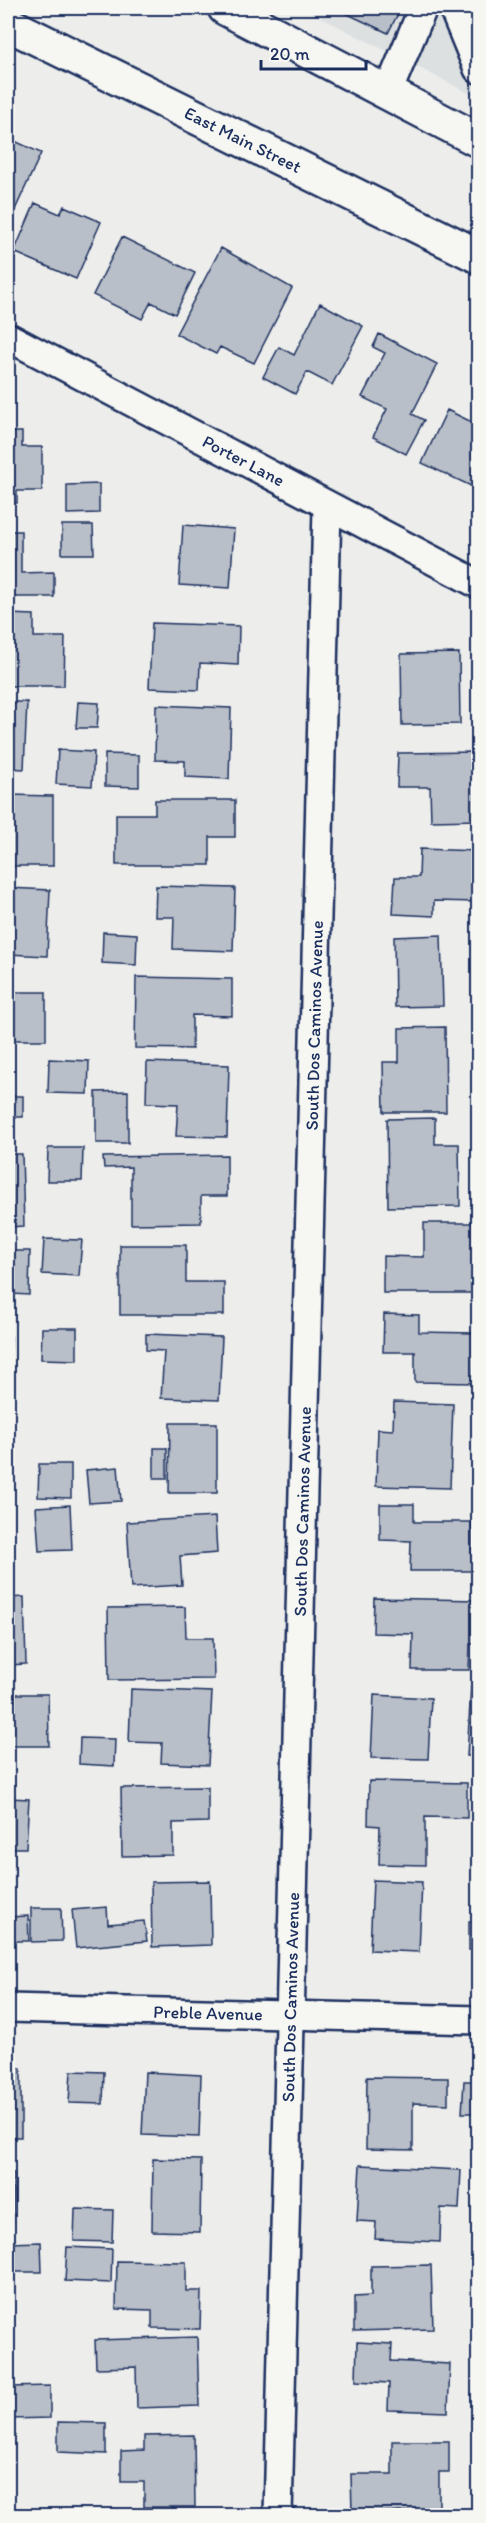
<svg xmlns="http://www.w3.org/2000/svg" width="486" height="2523" font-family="Itim,sans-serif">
  <rect width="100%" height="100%" fill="#edeeec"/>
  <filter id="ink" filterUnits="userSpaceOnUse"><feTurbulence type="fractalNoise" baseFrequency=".0167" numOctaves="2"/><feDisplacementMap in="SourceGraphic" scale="12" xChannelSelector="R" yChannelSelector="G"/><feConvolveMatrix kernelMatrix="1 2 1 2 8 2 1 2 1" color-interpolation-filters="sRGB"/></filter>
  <g filter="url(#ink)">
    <!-- built -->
    <path fill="#dde0e1" d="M 302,8 L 478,8 L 478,98 L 359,37 Z"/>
    <!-- building -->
    <path fill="#b9bfc8" stroke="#1b2f5e" stroke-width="1.5" d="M 335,8 L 401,8 L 388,33 Z
      M 8,138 L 41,153 L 8,225 Z
      M 35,203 L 60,214 L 64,206 L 101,222 L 76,279 L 14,252 Z
      M 122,237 L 195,273 L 175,314 L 151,302 L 142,319 L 93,295 Z
      M 221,248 L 292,288 L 254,363 L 220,347 L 216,354 L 176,334 Z
      M 320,303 L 363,326 L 332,385 L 307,372 L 295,394 L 263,377 L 279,347 L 294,355 Z
      M 379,334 L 437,364 L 412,414 L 424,420 L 406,454 L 373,437 L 387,409 L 362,397 L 385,353 L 373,347 Z
      M 447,410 L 478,425 L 478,473 L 477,472 L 471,486 L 422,463 Z
      M 8,432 L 22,432 L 22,447 L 42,447 L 42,491 L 17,491 L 17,503 L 8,503 Z
      M 99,484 L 99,513 L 67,514 L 67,485 Z
      M 62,525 L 93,525 L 94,554 L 62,554 Z
      M 183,525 L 234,529 L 230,588 L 179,585 Z
      M 8,531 L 21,531 L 21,573 L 54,572 L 54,597 L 8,597 Z
      M 8,614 L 34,615 L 34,637 L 65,637 L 64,686 L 8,686 Z
      M 152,623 L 239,626 L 238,665 L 200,663 L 199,690 L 149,688 Z
      M 459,653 L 460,724 L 402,725 L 401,654 Z
      M 8,702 L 27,702 L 24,769 L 8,768 Z
      M 78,702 L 99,703 L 97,728 L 76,728 Z
      M 156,705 L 231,708 L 229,779 L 185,777 L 185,761 L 155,760 Z
      M 58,750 L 94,752 L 92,786 L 56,784 Z
      M 478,752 L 478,820 L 431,821 L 430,787 L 397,787 L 398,753 Z
      M 105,754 L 139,755 L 139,787 L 105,786 Z
      M 8,795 L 53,796 L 53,866 L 8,866 Z
      M 155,800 L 235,800 L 235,837 L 210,837 L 210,865 L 116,865 L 116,814 L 155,814 Z
      M 420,849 L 478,851 L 478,902 L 434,901 L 434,916 L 393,914 L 395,877 L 419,877 Z
      M 156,886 L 235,888 L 233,951 L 173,949 L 174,917 L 155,917 Z
      M 8,888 L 50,890 L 47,956 L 8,954 Z
      M 103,932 L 137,934 L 136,965 L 102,963 Z
      M 441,935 L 443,1006 L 395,1007 L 394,937 Z
      M 136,977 L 232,979 L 232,1016 L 192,1015 L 192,1049 L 135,1048 Z
      M 8,992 L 46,992 L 46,1040 L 8,1040 Z
      M 445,1027 L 446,1112 L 384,1112 L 383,1062 L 399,1062 L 399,1028 Z
      M 49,1059 L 89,1061 L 88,1094 L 48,1093 Z
      M 147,1062 L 229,1065 L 227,1137 L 176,1136 L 178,1104 L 146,1103 Z
      M 128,1091 L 128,1143 L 96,1143 L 96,1092 Z
      M 10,1096 L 23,1096 L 23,1117 L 10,1117 Z
      M 435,1118 L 435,1144 L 459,1144 L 460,1206 L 388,1207 L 387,1119 Z
      M 48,1148 L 83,1148 L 82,1181 L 47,1181 Z
      M 8,1154 L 22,1154 L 24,1226 L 8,1227 Z
      M 227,1155 L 227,1196 L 201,1196 L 201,1223 L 131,1224 L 131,1167 L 104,1168 L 103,1157 Z
      M 424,1223 L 478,1223 L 478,1293 L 383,1293 L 383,1256 L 424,1257 Z
      M 44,1239 L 82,1240 L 79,1276 L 42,1274 Z
      M 120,1245 L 186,1245 L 186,1282 L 224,1282 L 224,1315 L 120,1315 Z
      M 8,1251 L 30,1251 L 29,1295 L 12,1294 L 12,1315 L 8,1314 Z
      M 384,1314 L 419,1315 L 419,1332 L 475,1333 L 474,1383 L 415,1382 L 415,1352 L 383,1352 Z
      M 42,1328 L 77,1328 L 77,1360 L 41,1359 Z
      M 146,1334 L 222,1337 L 219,1400 L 161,1398 L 164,1351 L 146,1350 Z
      M 8,1337 L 11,1337 L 9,1382 L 8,1382 Z
      M 394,1402 L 453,1404 L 450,1488 L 376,1486 L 378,1429 L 393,1430 Z
      M 170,1423 L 217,1423 L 217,1493 L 169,1493 Z
      M 154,1448 L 167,1448 L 167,1478 L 154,1478 Z
      M 39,1464 L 71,1464 L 71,1498 L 38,1497 Z
      M 118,1467 L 121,1501 L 89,1503 L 86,1470 Z
      M 380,1504 L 414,1504 L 414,1522 L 472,1522 L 472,1571 L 410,1571 L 411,1541 L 380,1540 Z
      M 70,1505 L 72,1550 L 39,1551 L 36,1507 Z
      M 215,1517 L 217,1553 L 180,1556 L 182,1585 L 131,1588 L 127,1522 Z
      M 24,1597 L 26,1664 L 8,1665 L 8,1598 Z
      M 374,1598 L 478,1600 L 478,1644 L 470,1644 L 469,1670 L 412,1670 L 413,1634 L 373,1633 Z
      M 185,1607 L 186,1638 L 213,1638 L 214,1679 L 109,1680 L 108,1608 Z
      M 471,1686 L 478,1686 L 478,1756 L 467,1756 Z
      M 131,1689 L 212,1692 L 208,1765 L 161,1763 L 162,1743 L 129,1742 Z
      M 8,1694 L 48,1694 L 49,1746 L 8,1746 Z
      M 374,1695 L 431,1698 L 428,1759 L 371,1758 Z
      M 80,1738 L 115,1739 L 114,1766 L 79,1764 Z
      M 369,1781 L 467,1783 L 467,1818 L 425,1817 L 425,1865 L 379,1864 L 380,1826 L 368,1825 Z
      M 208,1787 L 208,1822 L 173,1823 L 173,1855 L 122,1856 L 121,1788 Z
      M 8,1798 L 29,1799 L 26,1848 L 8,1848 Z
      M 373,1880 L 422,1882 L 419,1952 L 370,1950 Z
      M 210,1881 L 211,1945 L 152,1947 L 151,1882 Z
      M 107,1907 L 108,1924 L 144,1921 L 147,1941 L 76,1948 L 72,1910 Z
      M 31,1908 L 61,1908 L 62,1941 L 31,1942 Z
      M 28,1916 L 29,1941 L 8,1941 L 8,1917 Z
      M 469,1921 L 478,1921 L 478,1950 L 469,1950 Z
      M 8,2068 L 21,2068 L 21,2137 L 8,2137 Z
      M 71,2071 L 104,2072 L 103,2104 L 69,2103 Z
      M 145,2072 L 201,2075 L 199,2137 L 142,2135 Z
      M 367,2077 L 448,2078 L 448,2104 L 413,2103 L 413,2150 L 366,2149 Z
      M 464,2081 L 478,2081 L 478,2113 L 462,2113 Z
      M 153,2159 L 201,2160 L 200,2232 L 152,2231 Z
      M 360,2165 L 461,2170 L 459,2209 L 441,2208 L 440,2242 L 375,2239 L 376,2222 L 357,2221 Z
      M 8,2173 L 14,2173 L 13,2222 L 8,2222 Z
      M 75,2209 L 113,2210 L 112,2242 L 74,2241 Z
      M 41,2242 L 42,2272 L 10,2272 L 9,2243 Z
      M 67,2247 L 112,2249 L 111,2283 L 65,2281 Z
      M 117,2261 L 186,2262 L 186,2291 L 201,2291 L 200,2329 L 152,2328 L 152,2310 L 116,2309 Z
      M 431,2265 L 433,2329 L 354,2331 L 354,2297 L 371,2296 L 371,2266 Z
      M 197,2337 L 199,2406 L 137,2408 L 136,2367 L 96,2368 L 95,2340 Z
      M 357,2342 L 392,2344 L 391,2361 L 450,2364 L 448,2412 L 388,2410 L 389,2383 L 356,2381 Z
      M 50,2386 L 50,2418 L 8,2419 L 8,2387 Z
      M 58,2422 L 106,2423 L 106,2454 L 58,2452 Z
      M 194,2435 L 195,2507 L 144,2507 L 144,2482 L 121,2482 L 121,2451 L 144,2450 L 144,2436 Z
      M 392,2441 L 449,2441 L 449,2472 L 439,2472 L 439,2512 L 352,2512 L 351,2474 L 392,2474 Z"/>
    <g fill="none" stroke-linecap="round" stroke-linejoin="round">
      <!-- street casing -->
      <g stroke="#1b2f5e" stroke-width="32">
        <g id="street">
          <path d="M 453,8 L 478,69"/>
          <path d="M 388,92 L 423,8"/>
          <path id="s1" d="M 8,337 L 478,584"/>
          <path id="s2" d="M 8,2008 L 478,2020"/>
          <path id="s3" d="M 278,2516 L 327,507"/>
        </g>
      </g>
      <!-- primary casing -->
      <g stroke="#1b2f5e" stroke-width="38">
        <g id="primary">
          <path d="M 225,8 L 478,140"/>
          <path id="s4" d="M 8,24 L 478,256"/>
        </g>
      </g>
      <!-- street -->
      <use href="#street" stroke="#f6f6f2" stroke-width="27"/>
      <!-- primary -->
      <use href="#primary" stroke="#f6f6f2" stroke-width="33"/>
    </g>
  </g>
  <g text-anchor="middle" stroke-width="5" stroke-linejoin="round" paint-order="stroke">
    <!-- street labels -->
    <g font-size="18" fill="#1b2f5e" stroke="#f6f6f2">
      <text dy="6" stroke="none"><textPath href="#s4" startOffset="262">East Main Street</textPath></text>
      <text dy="6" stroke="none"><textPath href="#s1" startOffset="266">Porter Lane</textPath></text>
      <text dy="6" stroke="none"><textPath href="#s3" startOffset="1491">South Dos Caminos Avenue</textPath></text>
      <text dy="6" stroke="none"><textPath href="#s3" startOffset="1005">South Dos Caminos Avenue</textPath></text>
      <text dy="6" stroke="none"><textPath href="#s3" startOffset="519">South Dos Caminos Avenue</textPath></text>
      <text dy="6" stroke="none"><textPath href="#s2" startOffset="200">Preble Avenue</textPath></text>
    </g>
  </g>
  <!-- margin -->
  <rect width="486" height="2523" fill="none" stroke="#f6f6f2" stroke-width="30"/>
  <rect x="15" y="15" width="456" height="2493" fill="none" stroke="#1b2f5e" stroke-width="2" filter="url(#ink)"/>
  <!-- scale -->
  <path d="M261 60v9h105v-9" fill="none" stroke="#1b2f5e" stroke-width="3"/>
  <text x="270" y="60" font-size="18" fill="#1b2f5e" stroke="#f6f6f2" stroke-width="4.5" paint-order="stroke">20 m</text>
</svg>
